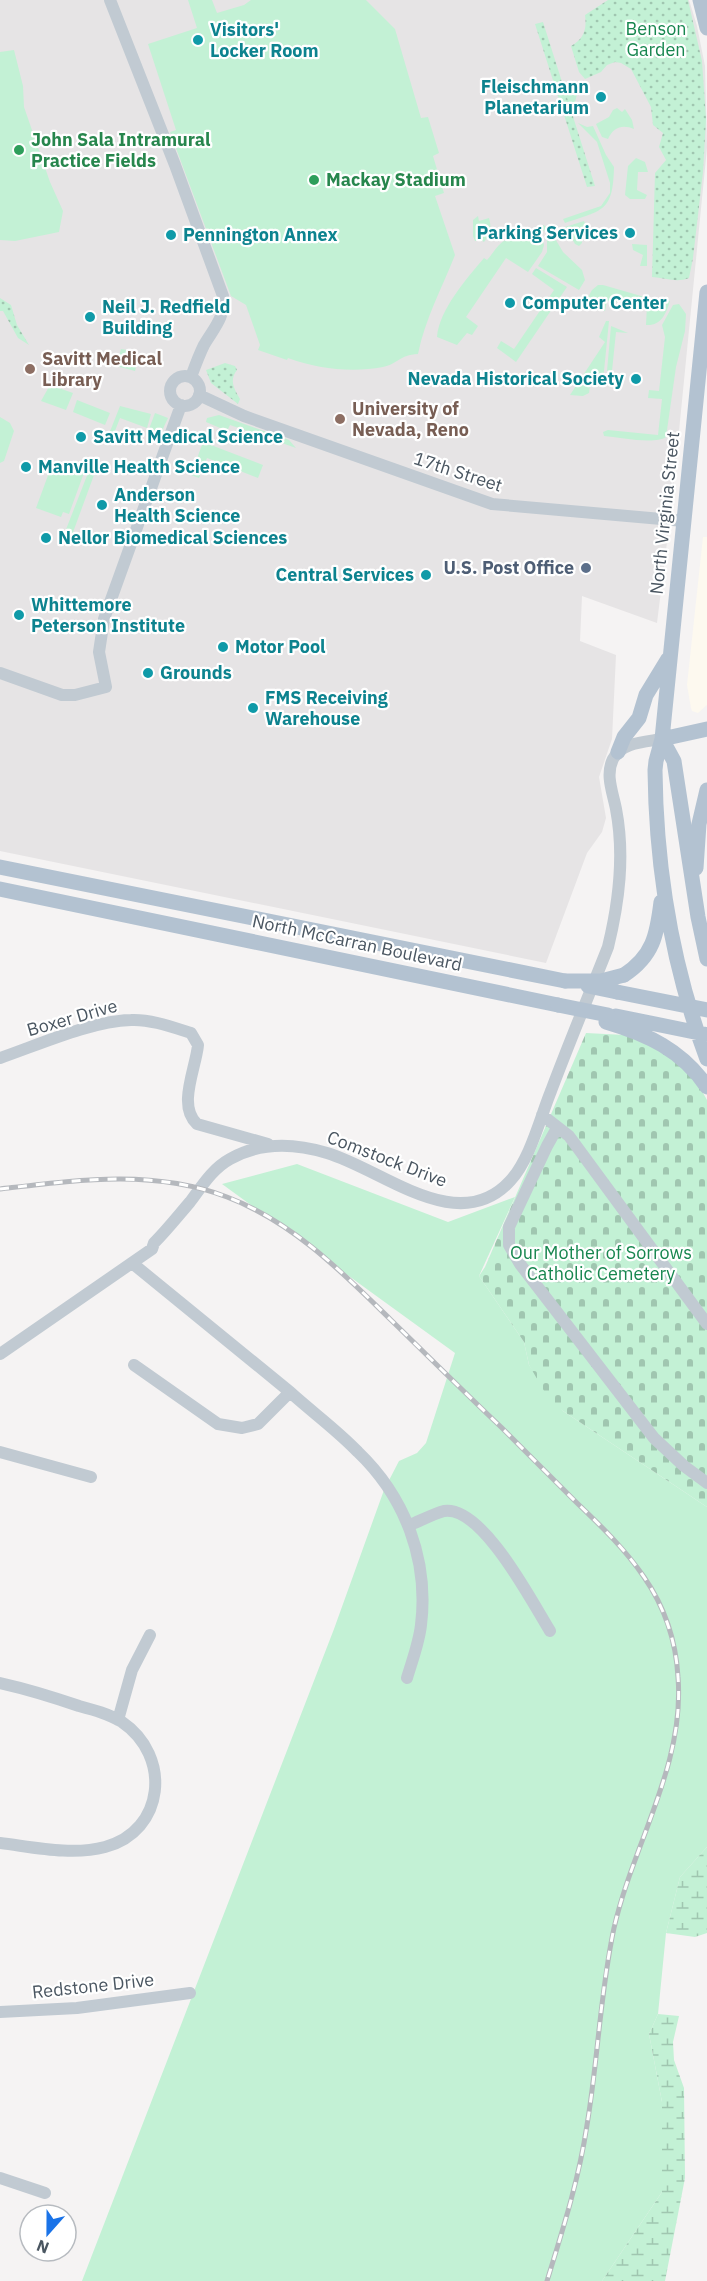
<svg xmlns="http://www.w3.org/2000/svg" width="707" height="2281" font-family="'IBM Plex Sans',sans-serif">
  <defs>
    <pattern id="wetland-marsh" width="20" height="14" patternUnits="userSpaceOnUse" patternTransform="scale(1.5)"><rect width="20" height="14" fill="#c3f1d5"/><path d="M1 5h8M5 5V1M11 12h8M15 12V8" fill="none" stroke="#a0c6b0"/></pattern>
    <pattern id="cemetery-stones" width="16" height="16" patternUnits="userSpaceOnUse" patternTransform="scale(1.5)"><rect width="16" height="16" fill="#c3f1d5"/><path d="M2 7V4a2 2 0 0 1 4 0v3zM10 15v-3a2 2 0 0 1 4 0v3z" fill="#a0c6b0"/></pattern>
    <pattern id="garden-dots" width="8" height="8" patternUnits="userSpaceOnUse" patternTransform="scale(1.5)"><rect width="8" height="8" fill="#c3f1d5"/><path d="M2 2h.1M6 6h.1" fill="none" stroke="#a0c6b0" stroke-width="1.8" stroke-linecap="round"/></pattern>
  </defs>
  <rect width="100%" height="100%" fill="#f5f3f3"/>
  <!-- commercial -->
  <path fill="#fdf9ef" d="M 703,537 L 707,537 L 707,705 L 698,713 L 692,711 L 691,708 L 687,685 Z"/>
  <!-- education -->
  <path fill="#e6e4e5" d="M 0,0 L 689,0 L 697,26 L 705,66 L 707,148 L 672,502 L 657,623 L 582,596 L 580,641 L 616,655 L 612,739 L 599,777 L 606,818 L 602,832 L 587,853 L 546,963 L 0,851 Z"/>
  <!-- grass -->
  <path fill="#c3f1d5" d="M 188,0 L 212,0 L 217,13 L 244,5 L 251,0 L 366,0 L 395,29 L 421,118 L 428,117 L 439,153 L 433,156 L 444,193 L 435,196 L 455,255 C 442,288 425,319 418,354 C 399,355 398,364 383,367 C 352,373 318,369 288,358 L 287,360 L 258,350 L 260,345 L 246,305 L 231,296 L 170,132 L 176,130 L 148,44 L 197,28 Z
    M 14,50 L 23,86 L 24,107 L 50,182 L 63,211 L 59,232 L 15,241 L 0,240 L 0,52 Z
    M 576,82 L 581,83 L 576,98 L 572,116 L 565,96 L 570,84 Z
    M 617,108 L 622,112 L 625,109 L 632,120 L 634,129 C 623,124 613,127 608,139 L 602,137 L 596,124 L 609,117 L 613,110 Z
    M 578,123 L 587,127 L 593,126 L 606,155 L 614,167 C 613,212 603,210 565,223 L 563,219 L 601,206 L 610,193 L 610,183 L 597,142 Z
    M 636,158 L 645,162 L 648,172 L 638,172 L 637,190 L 647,195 L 645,199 L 630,199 L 625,195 L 628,166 Z
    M 478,216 L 479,221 L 489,218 C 492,228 490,235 484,242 L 481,240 L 475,241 L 473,236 L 473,220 Z
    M 584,221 L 586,226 L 582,233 L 582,243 L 579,246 L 575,244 L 565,227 Z
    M 543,225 L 547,227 L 546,230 L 528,235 L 516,236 Z
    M 547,234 L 553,235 L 563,252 L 582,270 L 585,280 L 579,290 L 538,266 L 547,252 Z
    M 539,237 L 542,238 L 544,245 L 542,252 L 528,272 L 506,258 L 466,317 L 478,326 L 472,335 L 467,333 L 457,345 L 437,337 C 439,310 467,278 484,258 L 487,260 C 492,255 497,245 504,241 C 508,239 531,238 539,237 Z
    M 632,244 L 647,245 L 647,266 L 640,266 L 643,255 L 633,250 Z
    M 536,268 L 567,287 L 516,362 L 497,348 L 501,341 L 514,349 L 554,290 L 532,274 Z
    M 598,285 L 603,285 L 648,298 L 670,301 C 666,314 661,326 646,325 L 647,305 L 607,301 L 605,311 L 597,310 L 591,306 L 588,297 L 592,290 Z
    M 679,304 L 686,314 L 685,331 L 676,367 L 666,437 C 654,445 619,437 604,436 L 603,432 L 608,430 L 658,435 L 662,399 L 648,398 L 649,390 L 659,391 L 665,337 L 662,325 L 673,305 Z
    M 606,321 L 609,321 L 603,381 L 598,381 L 598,373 L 592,372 L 589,393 L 583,396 L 570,395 L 605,342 L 599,337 Z
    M 611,326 L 628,333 L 616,332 L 612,371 L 607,371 Z
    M 121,349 L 127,350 L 124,360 L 137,364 L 135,371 L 116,366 Z
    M 50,385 L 73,393 L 66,410 L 41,401 Z
    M 77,400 L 110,413 L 105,425 L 73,412 Z
    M 120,406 L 151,414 L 147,428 L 120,418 L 113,436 L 109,434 Z
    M 155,413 L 168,418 L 161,433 L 149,429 Z
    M 219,415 L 289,440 L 296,448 L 230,425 L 227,431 L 206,422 L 207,418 Z
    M 0,417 L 10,423 L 14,431 L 4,461 L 0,463 Z
    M 203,442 L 263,465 L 258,478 L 207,458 L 199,478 L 191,475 Z
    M 69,464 L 85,470 L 69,514 L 63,512 L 61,517 L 36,508 L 50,470 L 62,470 Z
    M 88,473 L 94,475 L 72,535 L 65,532 Z
    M 297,1164 L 448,1222 L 515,1197 L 479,1276 L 524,1342 L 529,1365 L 563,1411 L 707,1507 L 707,1847 L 680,1877 L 666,1933 L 658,2014 L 649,2034 L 662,2102 L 662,2192 L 602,2281 L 82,2281 L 334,1629 L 384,1490 L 399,1461 L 417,1453 L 426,1443 L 455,1353 L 222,1184 Z"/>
  <!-- wetland -->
  <path fill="url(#wetland-marsh)" d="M 707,1847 L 707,1933 L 695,1937 L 666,1933 L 680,1877 Z
    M 658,2014 L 679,2016 L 673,2042 L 674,2060 L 684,2088 L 685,2178 L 665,2281 L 602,2281 L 662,2192 L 662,2102 L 649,2034 Z"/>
  <!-- cemetery -->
  <path fill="url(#cemetery-stones)" d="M 586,1033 L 625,1035 L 643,1040 L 678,1063 L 698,1084 L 707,1100 L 707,1507 L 563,1411 L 547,1396 L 529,1365 L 524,1342 L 479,1276 L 485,1267 Z"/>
  <!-- garden -->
  <path fill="url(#garden-dots)" d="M 608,0 L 688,0 L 702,61 L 706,119 L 703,172 L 693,258 L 689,278 C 677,283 665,278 652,277 L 655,173 L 666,160 L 659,147 L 663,133 L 653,125 L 651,107 L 631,69 L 621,63 L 615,62 L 607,65 L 601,72 L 585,79 L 579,72 L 571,46 C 584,39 587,29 585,15 Z
    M 543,22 L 595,186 L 587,187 L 535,24 Z
    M 0,298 L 11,305 L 17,325 L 29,345 L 18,338 L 3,311 L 0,311 Z
    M 225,363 L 235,366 L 237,370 C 229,380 234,389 240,399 L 238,404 L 211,383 L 206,370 Z"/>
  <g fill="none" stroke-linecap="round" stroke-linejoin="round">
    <!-- minor -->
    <path stroke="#c1cad2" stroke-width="12" d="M 110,0 L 175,165 L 223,296 C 226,316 214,328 204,345 C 199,355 195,366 191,377
      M170 391a15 15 0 1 1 30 0a15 15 0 1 1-30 0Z
      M 199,395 L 244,416 L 492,504 L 684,521
      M 0,673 L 62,695 L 75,695 L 106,687 L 99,652 L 104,619 L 181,405
      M 0,1058 C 38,1045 91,1021 131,1020 C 150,1019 172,1027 191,1033 L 198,1045 C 196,1068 177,1106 197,1124 L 268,1144
      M 542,1115 L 569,1136 L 707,1324
      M 557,1128 L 547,1146 L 509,1227 L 509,1245 L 520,1264 L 654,1438 L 684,1466 L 707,1483
      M 132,1263 L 290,1392 L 258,1424 L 242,1428 L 218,1424 L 134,1365
      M 0,1354 L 152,1249 L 154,1243 C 167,1230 178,1216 190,1202 C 202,1186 212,1169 230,1159 C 260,1142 294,1143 327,1153 C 382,1169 458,1238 510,1181 C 530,1160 540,1118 551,1091 C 569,1043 589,995 608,947 C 619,902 625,856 616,809 C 613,793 605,775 613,759 C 622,742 645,742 662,739
      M 290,1392 C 312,1412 337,1430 358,1452 C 405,1497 429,1560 421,1625 C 419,1643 412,1661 407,1678
      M 0,1452 L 91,1477
      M 410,1525 C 420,1521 433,1514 444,1511 C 482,1505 532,1602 550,1631
      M 0,1683 C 27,1689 53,1697 79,1706 C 94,1710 109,1714 122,1722 C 172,1756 165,1831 105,1847 C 72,1856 33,1847 0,1843
      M 118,1720 L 132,1670 L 150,1635
      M 0,2012 L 77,2008 L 190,1993
      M 0,2178 L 45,2193"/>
    <!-- major -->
    <path stroke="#b3c2d1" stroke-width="15" d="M 700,0 L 707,28
      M 707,292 L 662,739 L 656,761 L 655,770 C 656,869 672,966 707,1059
      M 662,739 L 674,761 L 698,917 L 707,959
      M 662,739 L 707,729
      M 618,752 L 624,737 L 639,718 L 646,695 L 668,659
      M 0,867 L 565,981
      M 696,868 L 699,824 L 707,790
      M 0,889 L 558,1005
      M 624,975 C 653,956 657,935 661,902
      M 617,992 L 707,1010
      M 616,1016 L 704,1034
      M 606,1022 C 647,1034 682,1050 707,1087"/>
    <!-- rail casing -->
    <g stroke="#b5b8bd" stroke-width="5">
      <path id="rail" d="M 0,1189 C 77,1180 153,1169 227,1197 C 293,1222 342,1272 391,1320 C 428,1356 464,1392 501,1427 C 526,1452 552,1478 577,1503 C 601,1526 625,1549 644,1577 C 664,1606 676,1641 678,1677 C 685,1765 633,1844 614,1928 C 600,1993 598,2060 587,2125 C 579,2179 563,2229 547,2281"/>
    </g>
    <!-- rail -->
    <use href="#rail" stroke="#fff" stroke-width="3" stroke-dasharray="9" stroke-linecap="butt"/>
    <!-- major-bridge -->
    <path stroke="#b3c2d1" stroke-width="15" d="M 565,981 L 601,981 L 624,975
      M 588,986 L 617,992
      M 558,1005 L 608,1015"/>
  </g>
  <!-- markers -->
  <g fill="#0f9aa8" stroke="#fff" stroke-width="2">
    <circle cx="198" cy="40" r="6"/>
    <circle cx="601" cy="97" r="6"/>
    <circle cx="630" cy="233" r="6"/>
    <circle cx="171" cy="235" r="6"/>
    <circle cx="510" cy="303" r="6"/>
    <circle cx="90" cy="317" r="6"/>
    <circle cx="636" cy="379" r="6"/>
    <circle cx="81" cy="437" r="6"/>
    <circle cx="26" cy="467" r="6"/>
    <circle cx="102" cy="505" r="6"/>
    <circle cx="46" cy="538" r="6"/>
    <circle cx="426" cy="575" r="6"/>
    <circle cx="19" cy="615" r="6"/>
    <circle cx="223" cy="647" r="6"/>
    <circle cx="148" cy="673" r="6"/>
    <circle cx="253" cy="708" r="6"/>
  </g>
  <g fill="#2e9e5b" stroke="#fff" stroke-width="2">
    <circle cx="19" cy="150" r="6"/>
    <circle cx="314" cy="180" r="6"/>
  </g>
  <g fill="#8d6e63" stroke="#fff" stroke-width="2">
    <circle cx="30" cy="369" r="6"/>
    <circle cx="340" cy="419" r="6"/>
  </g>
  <circle fill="#5c6f8a" stroke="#fff" stroke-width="2" cx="586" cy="568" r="6"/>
  <g text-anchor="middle" stroke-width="4.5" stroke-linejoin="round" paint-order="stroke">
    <!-- park labels -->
    <g font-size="18" fill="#17864f" stroke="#fff">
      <text x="656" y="35">Benson<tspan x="656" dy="21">Garden</tspan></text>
      <text x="601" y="1259">Our Mother of Sorrows<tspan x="601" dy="21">Catholic Cemetery</tspan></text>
    </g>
    <!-- culture labels -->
    <g font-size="18" font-weight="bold" fill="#0d838f" stroke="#fff" text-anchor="start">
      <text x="210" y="36">Visitors'<tspan x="210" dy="21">Locker Room</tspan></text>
      <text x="589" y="93" text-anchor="end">Fleischmann<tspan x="589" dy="21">Planetarium</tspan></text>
      <text x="618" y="239" text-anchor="end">Parking Services</text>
      <text x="183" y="241">Pennington Annex</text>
      <text x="522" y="309">Computer Center</text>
      <text x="102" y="313">Neil J. Redfield<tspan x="102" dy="21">Building</tspan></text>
      <text x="624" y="385" text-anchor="end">Nevada Historical Society</text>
      <text x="93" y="443">Savitt Medical Science</text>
      <text x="38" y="473">Manville Health Science</text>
      <text x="114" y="501">Anderson<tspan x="114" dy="21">Health Science</tspan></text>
      <text x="58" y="544">Nellor Biomedical Sciences</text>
      <text x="414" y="581" text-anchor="end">Central Services</text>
      <text x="31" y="611">Whittemore<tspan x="31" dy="21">Peterson Institute</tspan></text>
      <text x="235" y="653">Motor Pool</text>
      <text x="160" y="679">Grounds</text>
      <text x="265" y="704">FMS Receiving<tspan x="265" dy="21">Warehouse</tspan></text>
    </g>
    <!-- leisure labels -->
    <g font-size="18" font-weight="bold" fill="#27864d" stroke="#fff" text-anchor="start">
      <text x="31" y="146">John Sala Intramural<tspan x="31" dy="21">Practice Fields</tspan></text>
      <text x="326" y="186">Mackay Stadium</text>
    </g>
    <!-- education labels -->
    <g font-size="18" font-weight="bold" fill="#785e54" stroke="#fff" text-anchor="start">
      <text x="42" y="365">Savitt Medical<tspan x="42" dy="21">Library</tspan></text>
      <text x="352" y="415">University of<tspan x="352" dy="21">Nevada, Reno</tspan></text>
    </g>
    <!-- street labels -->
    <g font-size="18" fill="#4a5661" stroke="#fff">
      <text transform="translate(458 472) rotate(18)" y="6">17th Street</text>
      <text transform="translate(665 513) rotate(-84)" y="6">North Virginia Street</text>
      <text transform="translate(357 943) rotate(12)" y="6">North McCarran Boulevard</text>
      <text transform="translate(72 1018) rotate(-16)" y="6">Boxer Drive</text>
      <text transform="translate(387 1159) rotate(21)" y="6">Comstock Drive</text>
      <text transform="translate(93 1986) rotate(-6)" y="6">Redstone Drive</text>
    </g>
    <!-- service labels -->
    <g font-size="18" font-weight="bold" fill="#4e5e75" stroke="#fff" text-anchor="end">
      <text x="574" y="574">U.S. Post Office</text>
    </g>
  </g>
  <!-- north arrow -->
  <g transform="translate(48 2233) rotate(201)"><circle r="28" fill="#ffffff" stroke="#b7bbc0" stroke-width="1.5"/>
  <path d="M0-4.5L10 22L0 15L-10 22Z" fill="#1a73e8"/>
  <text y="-9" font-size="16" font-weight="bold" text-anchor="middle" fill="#4a5661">N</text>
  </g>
</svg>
